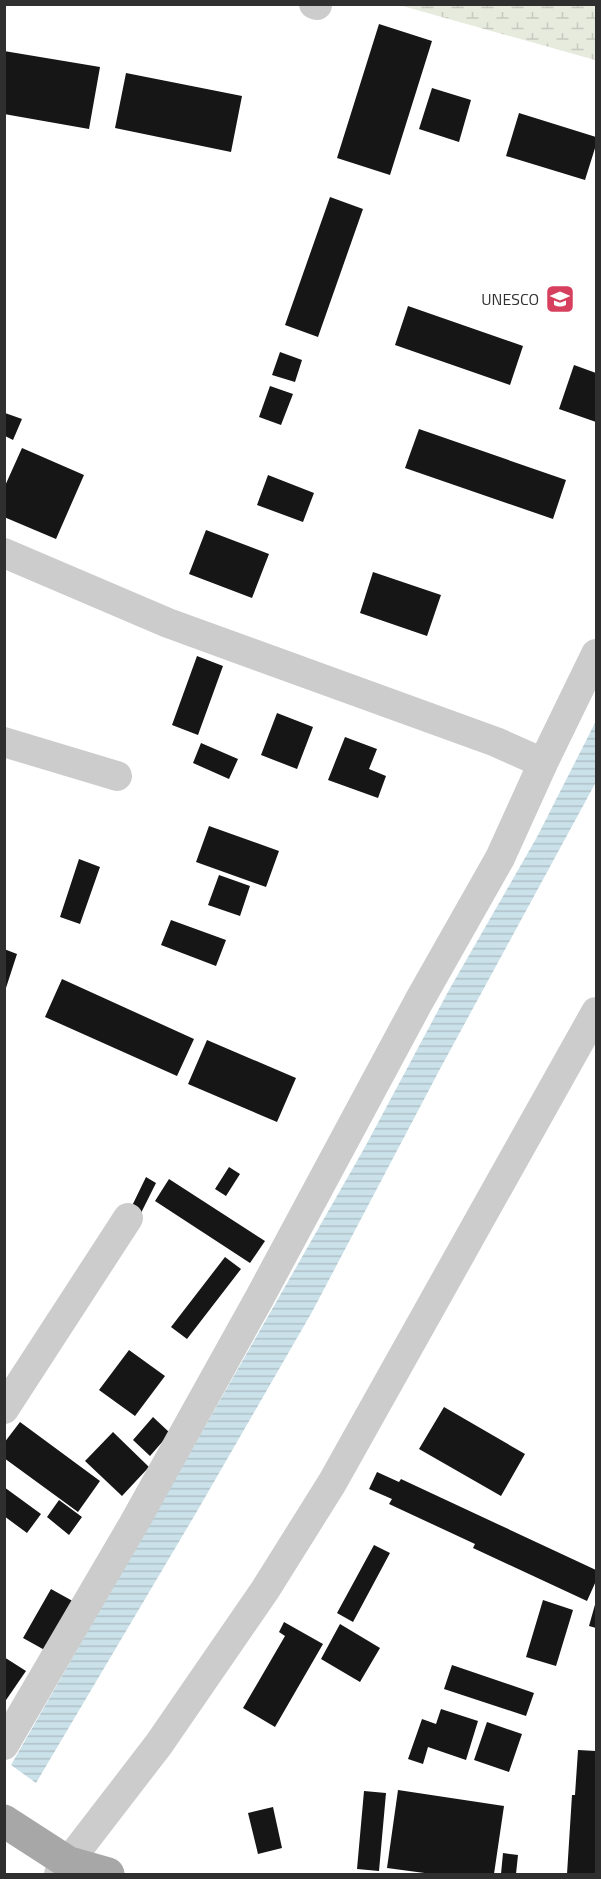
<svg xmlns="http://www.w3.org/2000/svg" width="601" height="1879" font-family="'Titillium Web',sans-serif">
  <defs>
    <pattern id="wetland-marsh" width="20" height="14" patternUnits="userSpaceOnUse" patternTransform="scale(1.5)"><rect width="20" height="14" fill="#e6ebde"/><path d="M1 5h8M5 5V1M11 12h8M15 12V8" fill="none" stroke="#c6cabf"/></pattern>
    <pattern id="water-rules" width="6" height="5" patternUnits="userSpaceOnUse" patternTransform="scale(1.5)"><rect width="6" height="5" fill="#cbe1e9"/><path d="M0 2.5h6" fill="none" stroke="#afc1c8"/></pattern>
  </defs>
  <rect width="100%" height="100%" fill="#fff"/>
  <!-- wetland -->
  <path fill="url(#wetland-marsh)" d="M 399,5 L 596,5 L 596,61 L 595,60 Z"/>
  <!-- water -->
  <path fill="url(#water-rules)" d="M 596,721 L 596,782 L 440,1069 L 312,1312 L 196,1513 L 36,1783 L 11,1765 L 365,1147 L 449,990 L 537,837 Z"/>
  <!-- building -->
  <path fill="#161616" d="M 379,24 L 432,41 L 390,175 L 337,158 Z
    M 4,51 L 100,67 L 89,129 L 4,114 Z
    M 126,73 L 242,96 L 231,152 L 115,128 Z
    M 432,88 L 471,100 L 459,142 L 419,129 Z
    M 519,113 L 596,137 L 596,145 L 585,180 L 506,156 Z
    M 330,197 L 363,209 L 318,337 L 285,325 Z
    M 408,306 L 523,346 L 510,385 L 395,345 Z
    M 280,352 L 302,360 L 295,382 L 272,375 Z
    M 574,365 L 596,373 L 596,422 L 559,409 Z
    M 270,386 L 293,394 L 281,425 L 259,417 Z
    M 5,413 L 22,419 L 13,440 L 5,436 Z
    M 419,429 L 566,480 L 553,519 L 405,468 Z
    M 22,448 L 84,475 L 56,539 L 4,517 L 4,488 Z
    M 268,475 L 314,493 L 303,522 L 257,505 Z
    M 206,530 L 269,554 L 252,598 L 189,574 Z
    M 373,572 L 441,595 L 427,636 L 360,613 Z
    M 197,656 L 223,666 L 198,735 L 172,725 Z
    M 277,713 L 313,727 L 297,769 L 261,755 Z
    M 345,737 L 377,749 L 369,769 L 386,776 L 378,798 L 328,780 Z
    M 201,743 L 238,759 L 229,779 L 193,763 Z
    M 209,826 L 279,851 L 266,887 L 196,862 Z
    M 79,859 L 100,867 L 80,924 L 60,917 Z
    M 219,875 L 250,886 L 240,916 L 208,905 Z
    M 171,920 L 226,940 L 216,966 L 161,945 Z
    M 4,949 L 17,954 L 5,991 L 4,991 Z
    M 62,979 L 194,1039 L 177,1076 L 45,1017 Z
    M 207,1040 L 296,1078 L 277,1122 L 188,1084 Z
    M 229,1167 L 240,1174 L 226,1196 L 215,1189 Z
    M 146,1177 L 156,1183 L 140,1215 L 130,1210 Z
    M 169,1179 L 265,1241 L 250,1263 L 155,1201 Z
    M 225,1257 L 241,1269 L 187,1339 L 171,1327 Z
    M 129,1350 L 165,1376 L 135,1416 L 99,1390 Z
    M 444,1407 L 525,1454 L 501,1496 L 419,1449 Z
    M 153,1417 L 170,1433 L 150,1456 L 133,1440 Z
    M 20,1422 L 100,1481 L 78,1512 L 4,1458 L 4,1443 Z
    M 113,1432 L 149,1467 L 122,1496 L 85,1461 Z
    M 377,1472 L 399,1482 L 401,1479 L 596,1570 L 596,1581 L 587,1601 L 473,1548 L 475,1544 L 389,1504 L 392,1499 L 369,1489 Z
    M 4,1487 L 41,1514 L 27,1533 L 4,1516 Z
    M 59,1500 L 82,1517 L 69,1535 L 47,1517 Z
    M 374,1545 L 390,1553 L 353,1622 L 337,1613 Z
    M 51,1589 L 78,1604 L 50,1653 L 23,1638 Z
    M 543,1600 L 573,1610 L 556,1666 L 526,1657 Z
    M 596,1601 L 596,1628 L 589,1626 Z
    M 284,1622 L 323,1644 L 275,1727 L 243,1708 L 285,1636 L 279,1632 Z
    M 340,1624 L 380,1648 L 360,1682 L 321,1659 Z
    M 4,1657 L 26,1671 L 4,1703 Z
    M 452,1665 L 534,1693 L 526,1716 L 444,1689 Z
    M 441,1709 L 478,1721 L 466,1760 L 428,1747 L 423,1764 L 408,1759 L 422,1719 L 436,1724 Z
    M 487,1722 L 522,1734 L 509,1772 L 474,1760 Z
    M 578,1750 L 596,1751 L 596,1874 L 567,1874 L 572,1795 L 575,1795 Z
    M 398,1790 L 504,1806 L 494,1874 L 432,1874 L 387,1868 Z
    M 364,1791 L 386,1793 L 379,1871 L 357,1869 Z
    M 273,1807 L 282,1848 L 258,1854 L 248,1813 Z
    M 503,1853 L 518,1855 L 516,1874 L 501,1874 Z"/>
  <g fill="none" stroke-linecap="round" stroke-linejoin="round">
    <!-- street -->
    <path stroke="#ccc" stroke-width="30" d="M 314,4 L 317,5
      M 4,553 L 168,623 L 496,742 L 543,763
      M 4,742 L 117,776
      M 4,1409 L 128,1218
      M 4,1745 L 133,1525 L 260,1297 L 419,1001 L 500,858 L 543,763 L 596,654
      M 59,1874 L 159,1744 L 265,1590 L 332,1483 L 596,1012"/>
    <!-- primary -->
    <path stroke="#a7a7a7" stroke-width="33" d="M 4,1821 L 69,1863 L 108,1874"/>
  </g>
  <!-- icons -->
  <defs>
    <g id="school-square" transform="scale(1.5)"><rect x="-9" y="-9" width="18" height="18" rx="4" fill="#d6405e" stroke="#fff"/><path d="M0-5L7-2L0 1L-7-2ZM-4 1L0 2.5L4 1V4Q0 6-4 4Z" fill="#fff"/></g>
  </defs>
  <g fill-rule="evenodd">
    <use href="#school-square" x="560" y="299"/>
  </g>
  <g text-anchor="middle" stroke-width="6" stroke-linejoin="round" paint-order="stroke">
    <!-- poi labels -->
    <g font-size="16" fill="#2f2f2f" stroke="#fff" text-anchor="end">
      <text x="539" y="305">UNESCO</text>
    </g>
  </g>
  <!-- border -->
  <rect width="601" height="1879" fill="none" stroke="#2f2f2f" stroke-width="12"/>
</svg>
